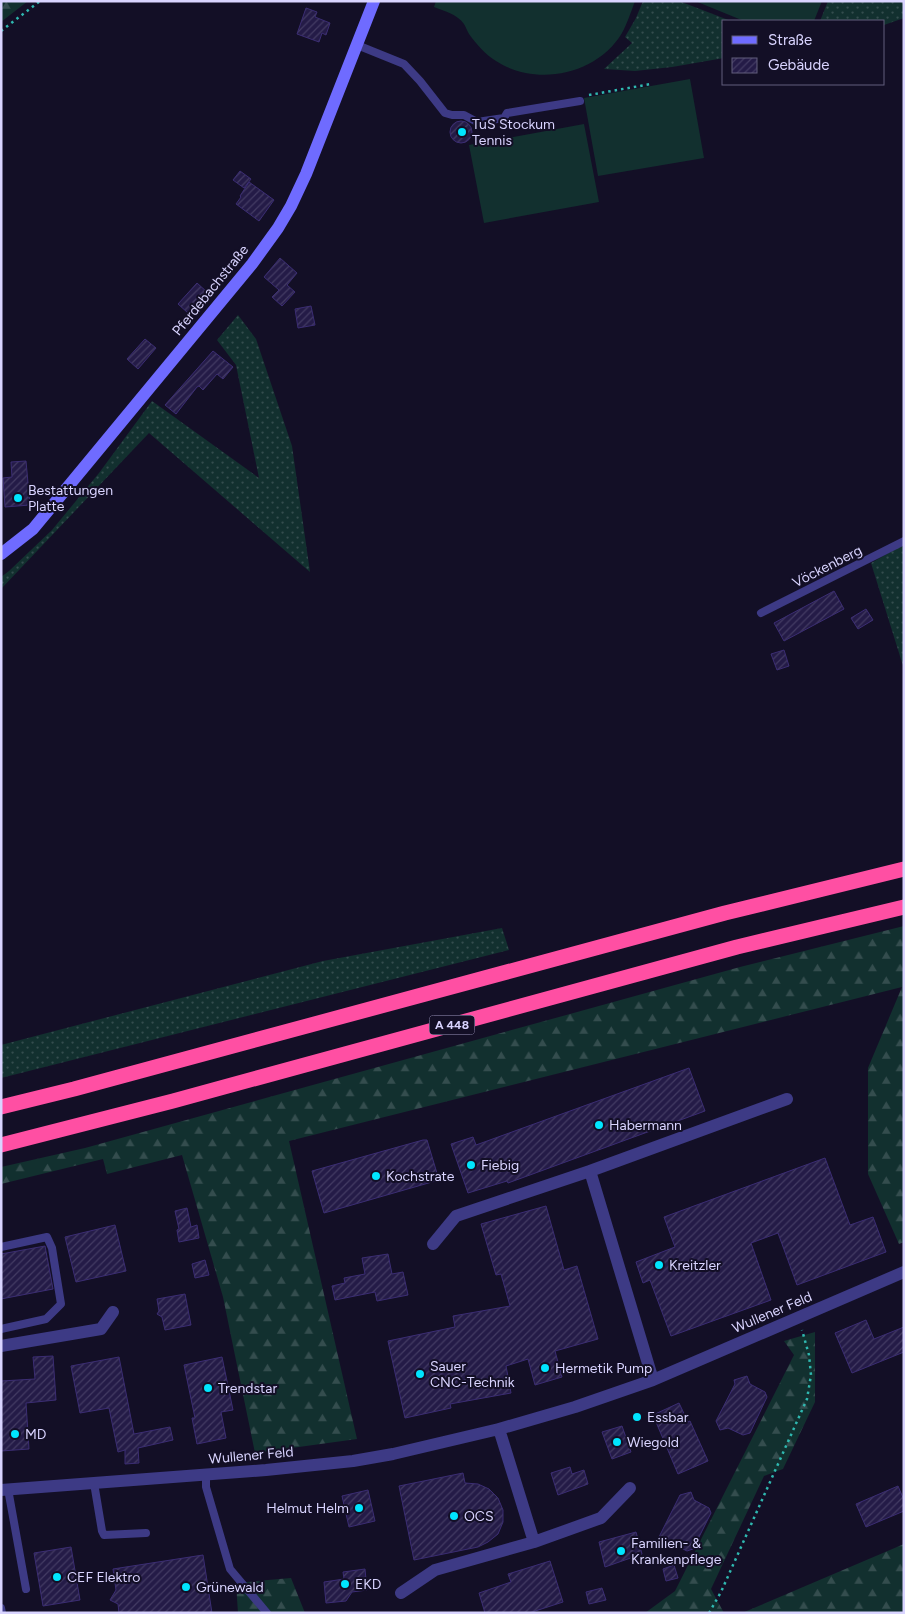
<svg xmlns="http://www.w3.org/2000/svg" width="905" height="1614" font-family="Figtree,sans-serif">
  <defs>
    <pattern id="grass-dots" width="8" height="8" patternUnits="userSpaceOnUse" patternTransform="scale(1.25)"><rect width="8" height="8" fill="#12302f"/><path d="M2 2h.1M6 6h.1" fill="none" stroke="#344d4e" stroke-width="1.8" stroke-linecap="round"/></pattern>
    <pattern id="forest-firs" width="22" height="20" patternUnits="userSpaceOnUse" patternTransform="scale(1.25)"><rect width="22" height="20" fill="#12302f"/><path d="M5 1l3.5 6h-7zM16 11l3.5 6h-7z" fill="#344d4e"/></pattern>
    <pattern id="building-hatch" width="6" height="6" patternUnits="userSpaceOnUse" patternTransform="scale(1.25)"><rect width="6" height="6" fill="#241b47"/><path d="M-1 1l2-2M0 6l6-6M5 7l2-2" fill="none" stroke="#433b63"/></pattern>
  </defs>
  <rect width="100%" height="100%" fill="#130f26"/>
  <!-- grass -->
  <path fill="url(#grass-dots)" d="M 643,1 L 679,1 L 731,21 L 724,21 L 724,58 L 672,67 L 635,71 L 604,69 L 632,43 L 625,37 L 636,18 Z
    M 828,1 L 904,1 L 904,18 L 884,25 L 884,21 L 820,21 Z
    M 238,315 L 256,339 L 292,446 L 310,572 L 149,433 L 1,589 L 1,577 L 9,571 L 52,530 L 99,473 L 152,401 L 259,478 L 236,365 L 217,340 Z
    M 904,544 L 904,669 L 871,563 Z
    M 502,928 L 509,950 L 1,1078 L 1,1045 L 323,961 Z"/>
  <!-- forest -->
  <path fill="url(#forest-firs)" d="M 1,1 L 28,1 L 1,22 Z
    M 904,926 L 904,1242 L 899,1244 L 868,1174 L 868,1068 L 902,987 L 289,1141 L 357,1439 L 255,1453 L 223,1297 L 182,1155 L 107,1174 L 103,1159 L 1,1184 L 1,1167 L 85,1148 L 740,967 Z
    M 815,1332 L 815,1402 L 783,1469 L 764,1476 L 711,1589 L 724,1613 L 645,1613 L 675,1591 L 794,1355 L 784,1341 Z
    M 904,1544 L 904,1610 L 900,1613 L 742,1613 Z
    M 291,1578 L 305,1613 L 238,1613 L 236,1583 Z"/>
  <!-- pitch -->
  <path fill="#12302f" d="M 436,1 L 635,1 C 631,12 627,24 622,33 C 597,75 536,87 496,61 C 486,55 476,44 469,34 C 467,31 466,27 464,24 C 457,14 444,11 434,7 Z
    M 695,1 L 822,1 L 814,21 L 744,21 Z
    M 690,79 L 704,158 L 598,176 L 584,98 Z
    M 584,124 L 599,202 L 484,223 L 469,145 Z"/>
  <!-- building -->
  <path fill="url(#building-hatch)" stroke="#3b2d73" d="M 306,8 L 317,12 L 315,17 L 330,23 L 326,35 L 322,33 L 319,42 L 297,34 Z
    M450 132a11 11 0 1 1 22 0a11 11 0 1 1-22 0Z
    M 240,171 L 251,179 L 244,188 L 233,180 Z
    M 249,182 L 274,200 L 259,221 L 236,204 L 241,197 L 240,196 Z
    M 280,258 L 297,273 L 287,285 L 295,292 L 282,306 L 272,297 L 279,290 L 264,277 Z
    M 197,283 L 207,292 L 188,313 L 178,304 Z
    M 311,306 L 315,325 L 298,328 L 295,309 Z
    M 145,339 L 156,348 L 138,369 L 127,359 Z
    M 213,351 L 233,367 L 223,379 L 217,374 L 203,390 L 199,386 L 197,387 L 176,414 L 165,405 Z
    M 26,461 L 30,505 L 5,507 L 3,478 L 12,477 L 11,462 Z
    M 834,591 L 844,609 L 784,641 L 774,623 Z
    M 866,609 L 873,620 L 858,629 L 851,618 Z
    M 784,650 L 789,666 L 777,670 L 771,654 Z
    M 689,1068 L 705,1111 L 508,1183 L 507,1181 L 468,1193 L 451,1144 L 473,1137 L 476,1145 Z
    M 423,1140 L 427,1140 L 439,1180 L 324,1213 L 312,1171 Z
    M 825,1158 L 850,1225 L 873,1217 L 886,1252 L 797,1285 L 778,1233 L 751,1243 L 771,1300 L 671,1336 L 650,1280 L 643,1283 L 636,1262 L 675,1247 L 664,1217 Z
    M 546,1206 L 564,1270 L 577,1266 L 598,1339 L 555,1351 L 562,1377 L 535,1385 L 528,1359 L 506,1366 L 511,1393 L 450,1404 L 451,1408 L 405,1418 L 388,1341 L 455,1327 L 453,1316 L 510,1306 L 501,1274 L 496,1275 L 481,1224 Z
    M 187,1208 L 191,1227 L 197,1225 L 199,1238 L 179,1242 L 177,1230 L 179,1229 L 175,1211 Z
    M 115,1225 L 126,1271 L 76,1282 L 65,1237 Z
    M 45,1246 L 53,1289 L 1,1299 L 1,1254 Z
    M 388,1254 L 392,1274 L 403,1272 L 408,1295 L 377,1301 L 375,1292 L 335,1300 L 332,1286 L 345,1283 L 344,1278 L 365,1274 L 362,1258 Z
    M 205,1260 L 209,1275 L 195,1278 L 192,1264 Z
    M 185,1294 L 191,1325 L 165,1330 L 162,1317 L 157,1314 L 159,1311 L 157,1299 Z
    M 866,1320 L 874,1339 L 904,1327 L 904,1352 L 852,1373 L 835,1333 Z
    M 53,1356 L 56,1400 L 26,1403 L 29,1449 L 1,1451 L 1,1381 L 35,1379 L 33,1357 Z
    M 119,1357 L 134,1434 L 170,1427 L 173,1440 L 138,1448 L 139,1463 L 125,1464 L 125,1450 L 118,1452 L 109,1408 L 80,1413 L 71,1366 Z
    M 222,1357 L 233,1410 L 221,1412 L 226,1438 L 197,1444 L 192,1418 L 195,1418 L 184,1365 Z
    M 747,1376 L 750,1384 L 765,1392 L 767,1397 L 750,1433 L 743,1435 L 728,1428 L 720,1430 L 716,1421 L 735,1384 L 734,1380 Z
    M 679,1403 L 688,1422 L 690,1421 L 708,1461 L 678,1474 L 653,1415 Z
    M 622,1426 L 631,1452 L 612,1459 L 602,1432 Z
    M 570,1467 L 572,1474 L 584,1470 L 588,1484 L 558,1495 L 551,1473 Z
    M 463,1473 L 465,1483 L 478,1484 L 489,1489 L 498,1498 L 503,1510 L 503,1522 L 498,1534 L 488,1542 L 478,1547 L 414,1560 L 399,1486 Z
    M 898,1486 L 904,1500 L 904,1511 L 866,1527 L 856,1504 Z
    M 368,1490 L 375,1521 L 349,1527 L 342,1496 Z
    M 691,1492 L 694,1500 L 709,1508 L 711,1513 L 693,1549 L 687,1551 L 659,1537 L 680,1495 Z
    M 636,1532 L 642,1554 L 605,1567 L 599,1542 Z
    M 71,1547 L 80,1600 L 43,1606 L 34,1553 Z
    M 203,1555 L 212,1613 L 119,1613 L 118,1604 L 110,1600 L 116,1590 L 113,1569 Z
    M 550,1561 L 563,1602 L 529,1613 L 485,1613 L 479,1593 L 511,1582 L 508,1574 Z
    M 674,1565 L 678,1578 L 666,1581 L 663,1569 Z
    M 365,1569 L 367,1590 L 352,1592 L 346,1601 L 326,1603 L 324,1582 L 344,1579 L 343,1572 Z
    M 602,1588 L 606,1600 L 589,1604 L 586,1592 Z"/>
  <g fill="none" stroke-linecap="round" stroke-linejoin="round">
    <!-- path -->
    <path stroke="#2fb8b0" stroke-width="2.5" stroke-dasharray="2.5 4" stroke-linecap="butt" d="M 1,31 L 40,1
      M 589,95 L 651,84 L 651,86
      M 709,1613 L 721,1592 L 807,1399 L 811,1375 L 809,1355 L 802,1330
      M 903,1613 L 904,1613"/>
    <!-- service -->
    <path stroke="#3d3a85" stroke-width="8" d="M 357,45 L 404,64 L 420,81 L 445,113 L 452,115 L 464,115 L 477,122 L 504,118 L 507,113 L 580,101
      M 761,613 L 904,541
      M 1,1247 L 47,1237 L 52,1248 L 61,1304 L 46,1319 L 1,1329
      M 206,1474 L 206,1487 L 230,1569 L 267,1613
      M 94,1483 L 102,1531 L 104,1535 L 146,1533
      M 8,1489 L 26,1589
      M 1,1608 L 2,1613"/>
    <!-- minor -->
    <path stroke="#3d3a85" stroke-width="12" d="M 590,1171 L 787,1099
      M 433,1244 L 456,1216 L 590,1171 L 653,1380
      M 1,1346 L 101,1329 L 113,1312
      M 1,1490 L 266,1470 L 353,1461 L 393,1454 L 499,1429 L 575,1407 L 653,1380 L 904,1272
      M 534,1542 L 601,1518 L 630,1488
      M 401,1593 L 435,1570 L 534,1542 L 499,1429"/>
    <!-- secondary -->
    <path stroke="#6f6bff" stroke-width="12" d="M 1,554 L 33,529 L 252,264 L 278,228 L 291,206 L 306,174 L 374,1"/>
    <!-- motorway -->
    <path stroke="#ff4fa3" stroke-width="15" d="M 1,1107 L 74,1089 L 725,913 L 904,869
      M 1,1145 L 173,1101 L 737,947 L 904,907"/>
  </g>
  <!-- markers -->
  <g fill="#00e5ff" stroke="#130f26" stroke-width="2">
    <circle cx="462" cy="132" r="5"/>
    <circle cx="18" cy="498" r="5"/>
    <circle cx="599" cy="1125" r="5"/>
    <circle cx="471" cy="1165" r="5"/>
    <circle cx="376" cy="1176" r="5"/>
    <circle cx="659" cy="1265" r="5"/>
    <circle cx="545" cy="1368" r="5"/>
    <circle cx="420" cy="1374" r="5"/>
    <circle cx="208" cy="1388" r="5"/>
    <circle cx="637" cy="1417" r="5"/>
    <circle cx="15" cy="1434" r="5"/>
    <circle cx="617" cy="1442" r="5"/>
    <circle cx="359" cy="1508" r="5"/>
    <circle cx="454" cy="1516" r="5"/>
    <circle cx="621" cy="1551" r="5"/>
    <circle cx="57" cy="1577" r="5"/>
    <circle cx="345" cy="1584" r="5"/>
    <circle cx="186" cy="1587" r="5"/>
  </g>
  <g text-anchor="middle" stroke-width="4" stroke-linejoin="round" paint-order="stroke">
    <!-- shield labels -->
    <rect fill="#130f26" stroke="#9e99be" stroke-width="1" x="429.5" y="1015.5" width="45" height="19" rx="4"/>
    <g font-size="12" font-weight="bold" fill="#d9d4ff">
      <text x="452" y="1029">A 448</text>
    </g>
    <!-- poi labels -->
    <g font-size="14" fill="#d9d4ff" stroke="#130f26" text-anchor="start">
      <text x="472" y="129">TuS Stockum<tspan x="472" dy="16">Tennis</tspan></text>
      <text x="28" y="495">Bestattungen<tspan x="28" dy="16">Platte</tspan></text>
      <text x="609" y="1130">Habermann</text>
      <text x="481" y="1170">Fiebig</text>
      <text x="386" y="1181">Kochstrate</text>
      <text x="669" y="1270">Kreitzler</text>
      <text x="430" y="1371">Sauer<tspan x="430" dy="16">CNC-Technik</tspan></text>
      <text x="555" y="1373">Hermetik Pump</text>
      <text x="218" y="1393">Trendstar</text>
      <text x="647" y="1422">Essbar</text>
      <text x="25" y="1439">MD</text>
      <text x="627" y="1447">Wiegold</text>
      <text x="349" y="1513" text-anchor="end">Helmut Helm</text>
      <text x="464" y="1521">OCS</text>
      <text x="631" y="1548">Familien- &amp;<tspan x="631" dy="16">Krankenpflege</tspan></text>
      <text x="67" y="1582">CEF Elektro</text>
      <text x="355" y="1589">EKD</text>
      <text x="196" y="1592">Grünewald</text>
    </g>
    <!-- street labels -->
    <g font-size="14" fill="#d9d4ff" stroke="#130f26">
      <text transform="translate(210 290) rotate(-51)" y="5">Pferdebachstraße</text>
      <text transform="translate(827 566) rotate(-27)" y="5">Vöckenberg</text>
      <text transform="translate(772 1312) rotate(-23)" y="5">Wullener Feld</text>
      <text transform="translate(251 1455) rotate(-5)" y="5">Wullener Feld</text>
    </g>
  </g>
  <!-- border -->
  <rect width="905" height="1614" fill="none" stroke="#d9d4ff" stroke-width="5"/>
  <!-- legend -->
  <rect x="722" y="20" width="162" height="65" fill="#130f26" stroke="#625e7d"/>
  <rect x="732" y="36" width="25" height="8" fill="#6f6bff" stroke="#625e7d"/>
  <text x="768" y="45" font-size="15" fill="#d9d4ff">Straße</text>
  <rect x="732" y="58" width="25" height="15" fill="url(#building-hatch)" stroke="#625e7d"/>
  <text x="768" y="70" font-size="15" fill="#d9d4ff">Gebäude</text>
</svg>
